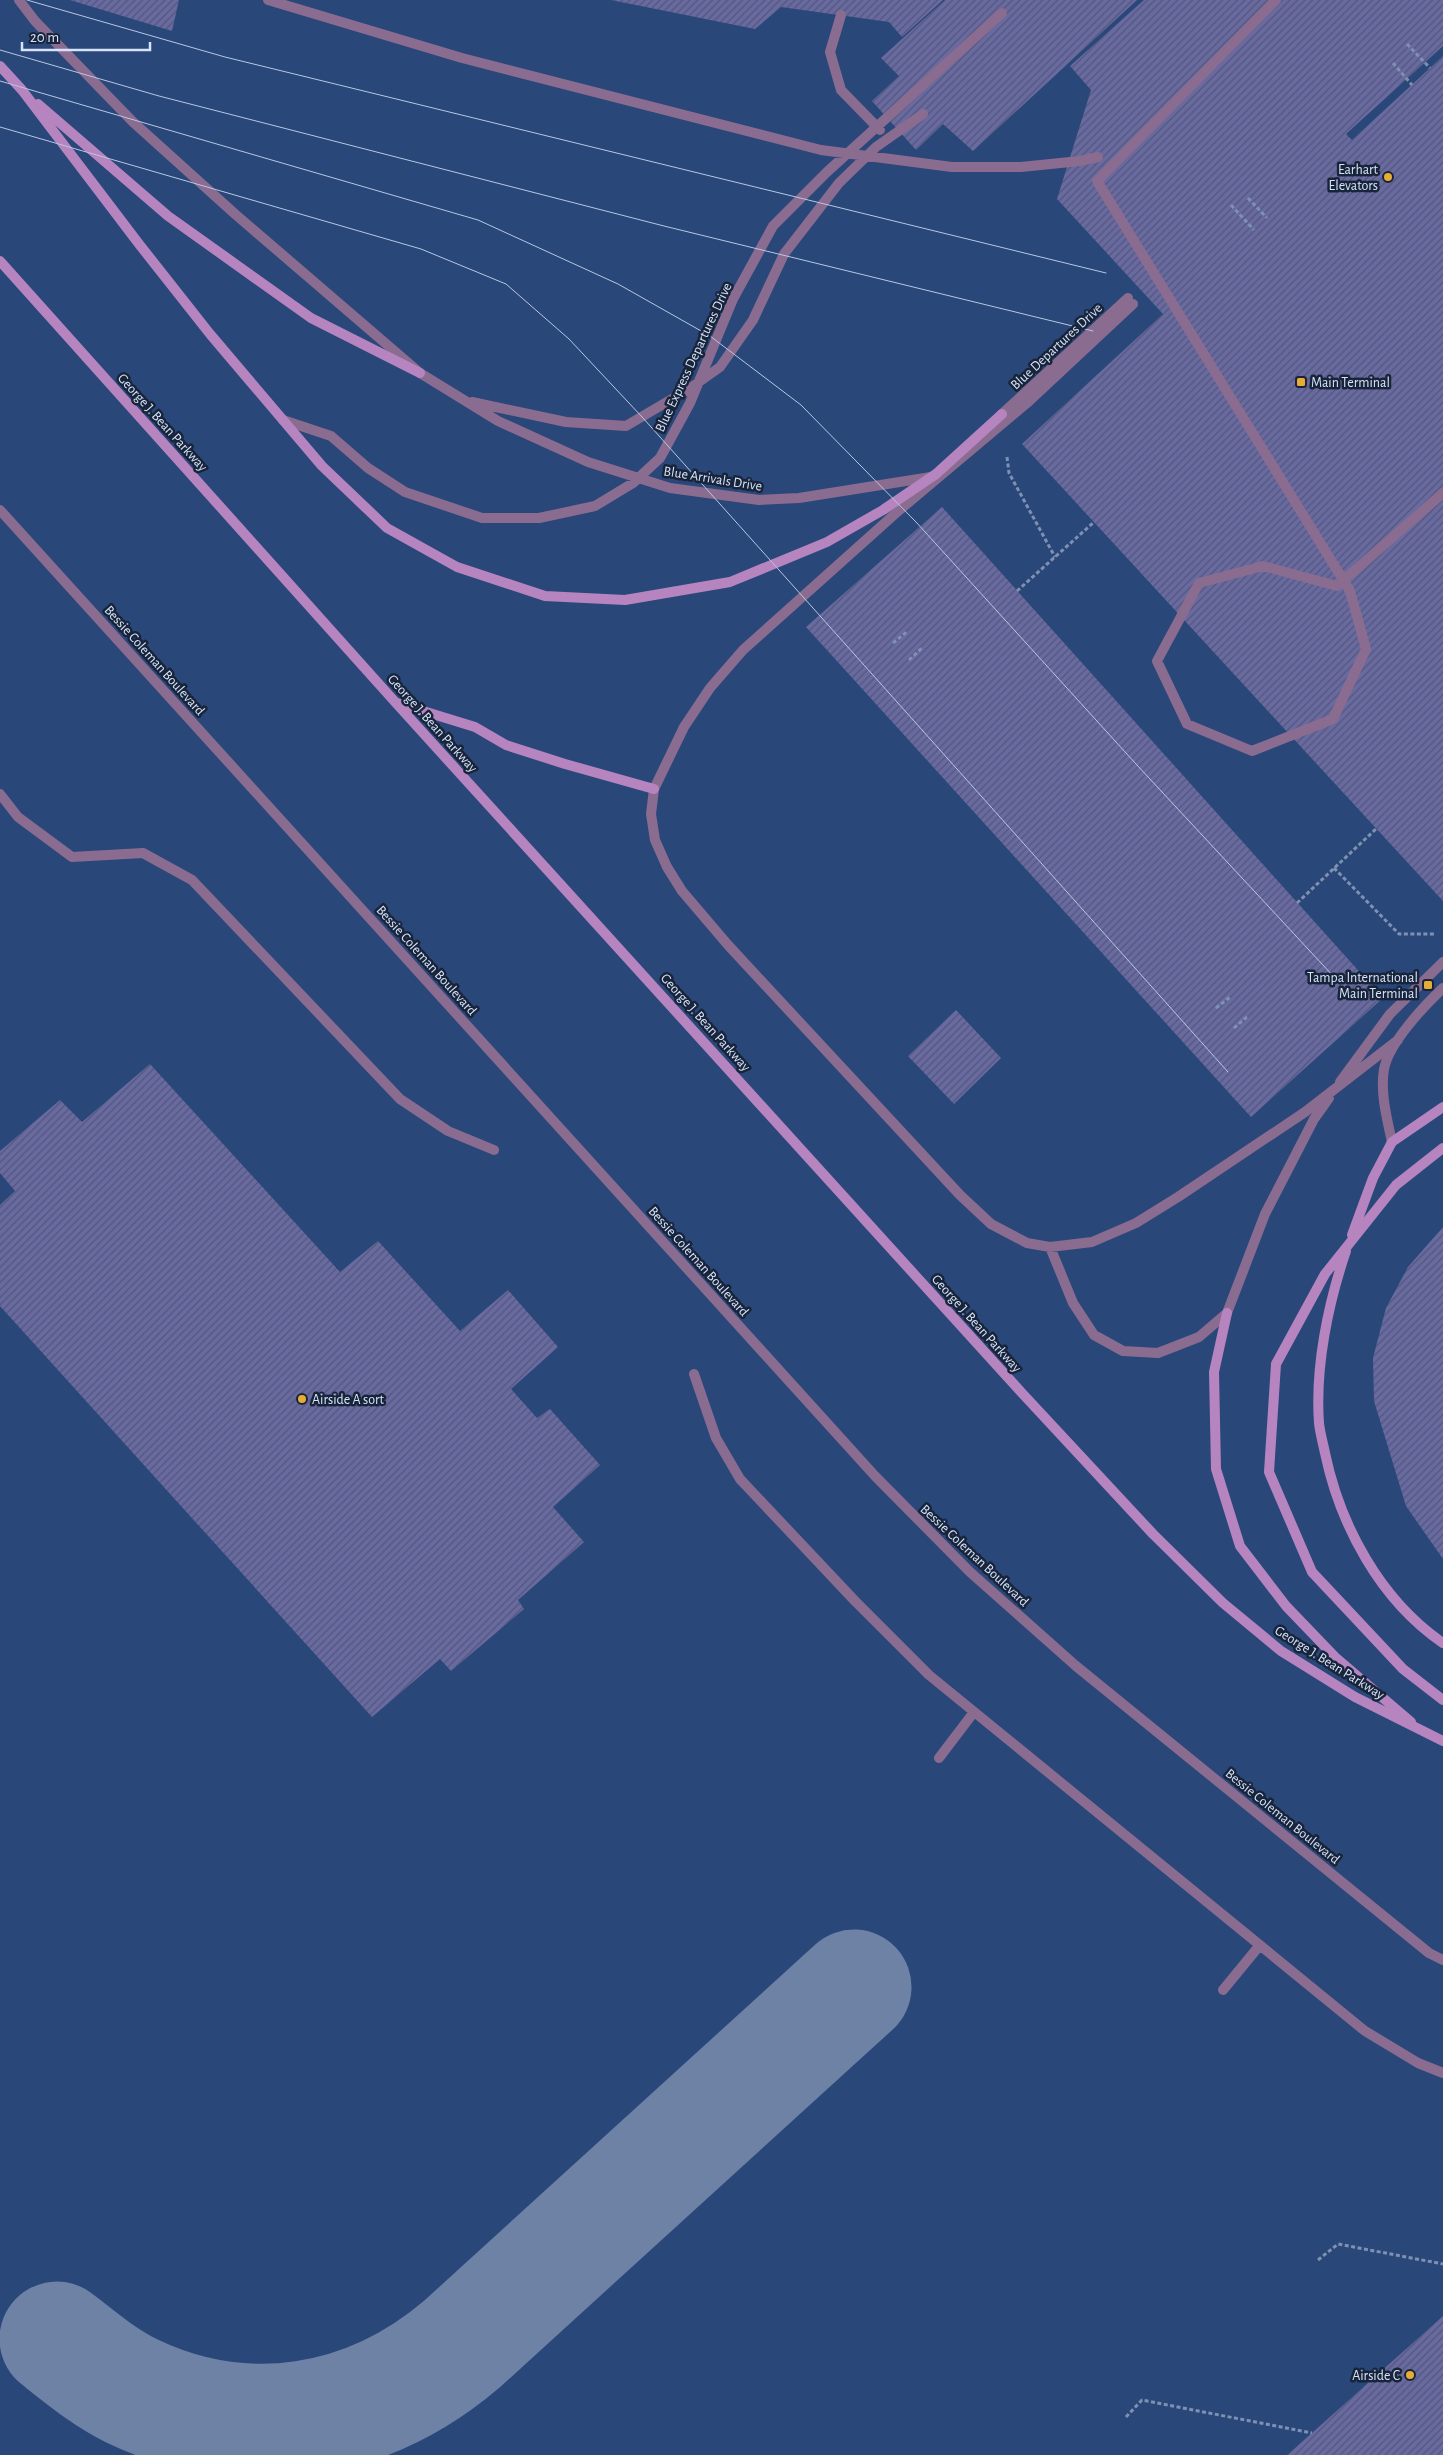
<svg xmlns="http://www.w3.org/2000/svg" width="1443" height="2455" font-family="'Alegreya Sans',sans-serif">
  <defs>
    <pattern id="building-hatch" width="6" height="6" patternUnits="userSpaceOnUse" patternTransform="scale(1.25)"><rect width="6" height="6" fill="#686aa1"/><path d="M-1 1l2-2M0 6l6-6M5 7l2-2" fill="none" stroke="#545776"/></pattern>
  </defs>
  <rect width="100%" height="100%" fill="#233c69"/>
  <!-- built -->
  <path fill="#2a477a" d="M 0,0 L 1443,0 L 1443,2455 L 0,2455 Z"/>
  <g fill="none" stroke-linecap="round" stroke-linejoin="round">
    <!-- taxiway -->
    <path stroke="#6e82a6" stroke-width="115" d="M 57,2339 C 81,2358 104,2377 132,2391 C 245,2445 367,2425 462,2344 L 854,1987"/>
  </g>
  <!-- building -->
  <path fill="url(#building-hatch)" d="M 70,0 L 179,0 L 172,31 Z
    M 611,0 L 943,0 L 902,37 L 889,22 L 781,7 L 755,29 Z
    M 945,0 L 1137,0 L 973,151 L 943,124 L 916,150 L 872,101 L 899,76 L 881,58 Z
    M 1144,0 L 1443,0 L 1443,46 L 1346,134 L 1352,140 L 1443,56 L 1443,901 L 1022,444 L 1163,314 L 1057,199 L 1091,90 L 1070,66 Z
    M 942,507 L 1383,998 L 1251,1117 L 806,627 Z
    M 956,1010 L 1001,1058 L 954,1104 L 908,1056 Z
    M 150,1064 L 340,1272 L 378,1241 L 460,1331 L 508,1290 L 558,1347 L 511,1389 L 537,1418 L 550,1409 L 600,1465 L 553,1507 L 584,1542 L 518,1600 L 524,1609 L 451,1671 L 440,1659 L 372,1717 L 0,1306 L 0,1205 L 15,1191 L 0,1173 L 0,1151 L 60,1100 L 82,1122 Z
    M 1443,1227 L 1443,1559 L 1406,1506 L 1374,1401 L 1373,1358 L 1386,1308 L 1408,1267 Z
    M 1443,2316 L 1443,2455 L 1287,2455 L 1312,2433 Z"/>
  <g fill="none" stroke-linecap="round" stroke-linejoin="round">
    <!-- path -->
    <path stroke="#7f91b3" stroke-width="3" stroke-dasharray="4 2.5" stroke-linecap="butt" d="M 1407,44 L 1430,68
      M 1393,63 L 1412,85
      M 1248,198 L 1267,218
      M 1231,205 L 1254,230
      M 1007,457 L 1009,473 L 1055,557
      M 1017,591 L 1094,522
      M 893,643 L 908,631
      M 909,660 L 922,648
      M 1334,868 L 1399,934 L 1435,934
      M 1297,903 L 1377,828
      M 1216,1008 L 1230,997
      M 1234,1028 L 1248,1016
      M 1318,2260 L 1338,2244 L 1443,2264
      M 1126,2417 L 1142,2400 L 1312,2433"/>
    <!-- lane -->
    <path stroke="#8b6c91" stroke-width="10" d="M 19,0 L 35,21 L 133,122 L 235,214 L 420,373 L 498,421 L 588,462 L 670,488 L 759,500 L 799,498 L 931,477
      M 268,0 L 462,58 L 821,150 L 952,167 L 1021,167 L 1080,161 L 1098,157
      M 1276,0 L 1097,181 L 1350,591 L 1366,649 L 1333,719 L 1252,751 L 1187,724 L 1157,661 L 1199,583 L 1263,566 L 1337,586 L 1443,493
      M 841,15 L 830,52 L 841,90 L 880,130
      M 1133,304 L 1027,403 L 896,513 L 743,650 L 710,688 L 684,727 L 654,789 L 651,814 L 655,840 L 667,867 L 682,891 L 728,945 L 960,1195 L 991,1224 L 1027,1243 L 1050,1247 L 1092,1242 L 1136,1223 L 1178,1197 L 1305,1112 L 1398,1040
      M 472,402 L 566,422 L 626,426 L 689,389 L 720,367 L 753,320 L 784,254 L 839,183 L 876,147 L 923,114
      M 1002,414 L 1128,298
      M 283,420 L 331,436 L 368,468 L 405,492 L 482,518 L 539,518 L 595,506 L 633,483 L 660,458 L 690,403 L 733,299 L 773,226 L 827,172 L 1002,13
      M 0,794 L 18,817 L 72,857 L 143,853 L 192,880 L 400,1099 L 448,1131 L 494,1150
      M 1340,1082 L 1390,1014 L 1443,962
      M 1392,1142 C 1387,1119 1380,1093 1384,1069 C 1389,1043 1424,1006 1443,988
      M 1050,1247 L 1073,1303 L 1094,1335 L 1123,1351 L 1158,1353 L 1199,1337 L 1227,1313 L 1265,1214 L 1314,1119 L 1329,1098
      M 694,1374 L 716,1438 L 740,1479 L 855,1601 L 929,1675 L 1365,2031 L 1418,2063 L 1443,2073
      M 939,1758 L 974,1712
      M 1223,1990 L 1260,1945"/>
    <!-- street -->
    <path stroke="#8b6c91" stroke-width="10" d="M 0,510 L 875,1476 L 970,1572 L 1076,1666 L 1429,1953 L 1443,1960"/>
    <!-- secondary -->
    <path stroke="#b685bf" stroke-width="10" d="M 0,66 L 22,90 L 139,244 L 210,334 L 322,466 L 387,528 L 457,567 L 545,596 L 625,600 L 730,582 L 827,542 L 883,510 L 936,474 L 1002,414
      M 38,104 L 168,216 L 311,318 L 420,373
      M 0,261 L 396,703 L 1021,1392 L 1153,1534 L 1223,1603 L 1281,1651 L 1355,1697 L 1443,1741
      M 397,703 L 475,727 L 506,745 L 565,764 L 654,789
      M 1443,1148 L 1396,1185 L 1325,1274 L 1276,1364 L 1269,1472 L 1312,1572 L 1403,1669 L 1443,1700
      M 1352,1235 L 1373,1178 L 1392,1142 L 1443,1107
      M 1346,1251 C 1328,1304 1315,1367 1319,1423 C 1320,1433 1323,1443 1325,1453 C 1340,1525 1380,1600 1443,1643
      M 1227,1313 L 1214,1372 L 1216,1469 L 1240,1546 L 1286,1606 L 1335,1657 L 1411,1722"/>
    <!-- tram -->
    <path stroke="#b8c7e2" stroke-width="1" d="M 27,0 L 225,57 L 1106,273
      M 0,50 L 159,96 L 664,226 L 1093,331
      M 0,81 L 478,220 L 618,284 L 710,336 L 801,405 L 916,522 L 1136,764 L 1335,978
      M 0,127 L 421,249 L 506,284 L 569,339 L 643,418 L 1228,1072"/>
  </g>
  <!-- markers -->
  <g fill="#e6ac36" stroke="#182439" stroke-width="2">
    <circle cx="1388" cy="177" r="5"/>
    <rect x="1296" y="377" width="10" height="10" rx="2.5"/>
    <rect x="1423" y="980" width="10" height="10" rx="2.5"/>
    <circle cx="302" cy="1399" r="5"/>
    <circle cx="1410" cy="2375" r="5"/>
  </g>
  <g text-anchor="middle" stroke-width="5" stroke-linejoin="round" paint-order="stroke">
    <!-- poi labels -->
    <g font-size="14" fill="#d6e3fa" stroke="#182439" text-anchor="end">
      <text x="1378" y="174">Earhart<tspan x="1378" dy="16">Elevators</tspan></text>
      <text x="1311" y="387" text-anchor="start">Main Terminal</text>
      <text x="1418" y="982">Tampa International<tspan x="1418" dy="16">Main Terminal</tspan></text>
      <text x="312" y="1404" text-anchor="start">Airside A sort</text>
      <text x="1400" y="2380">Airside C</text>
    </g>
    <!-- street labels -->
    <g font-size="14" fill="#d6e3fa" stroke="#182439">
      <text transform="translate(1056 346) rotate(-43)" y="5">Blue Departures Drive</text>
      <text transform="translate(693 357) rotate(-65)" y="5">Blue Express Departures Drive</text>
      <text transform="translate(163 422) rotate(48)" y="5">George J. Bean Parkway</text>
      <text transform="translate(713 478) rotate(9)" y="5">Blue Arrivals Drive</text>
      <text transform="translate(155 660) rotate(48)" y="5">Bessie Coleman Boulevard</text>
      <text transform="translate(433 723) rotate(48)" y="5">George J. Bean Parkway</text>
      <text transform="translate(427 960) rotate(48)" y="5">Bessie Coleman Boulevard</text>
      <text transform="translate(706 1022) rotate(48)" y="5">George J. Bean Parkway</text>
      <text transform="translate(699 1261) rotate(48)" y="5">Bessie Coleman Boulevard</text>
      <text transform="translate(977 1323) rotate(48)" y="5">George J. Bean Parkway</text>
      <text transform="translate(975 1555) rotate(43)" y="5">Bessie Coleman Boulevard</text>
      <text transform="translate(1330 1662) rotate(32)" y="5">George J. Bean Parkway</text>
      <text transform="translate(1283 1816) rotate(39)" y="5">Bessie Coleman Boulevard</text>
    </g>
  </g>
  <!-- scale -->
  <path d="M22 42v8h128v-8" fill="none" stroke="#d6e3fa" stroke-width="2.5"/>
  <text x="30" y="42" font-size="15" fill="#d6e3fa" stroke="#182439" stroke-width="4" paint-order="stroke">20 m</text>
</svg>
